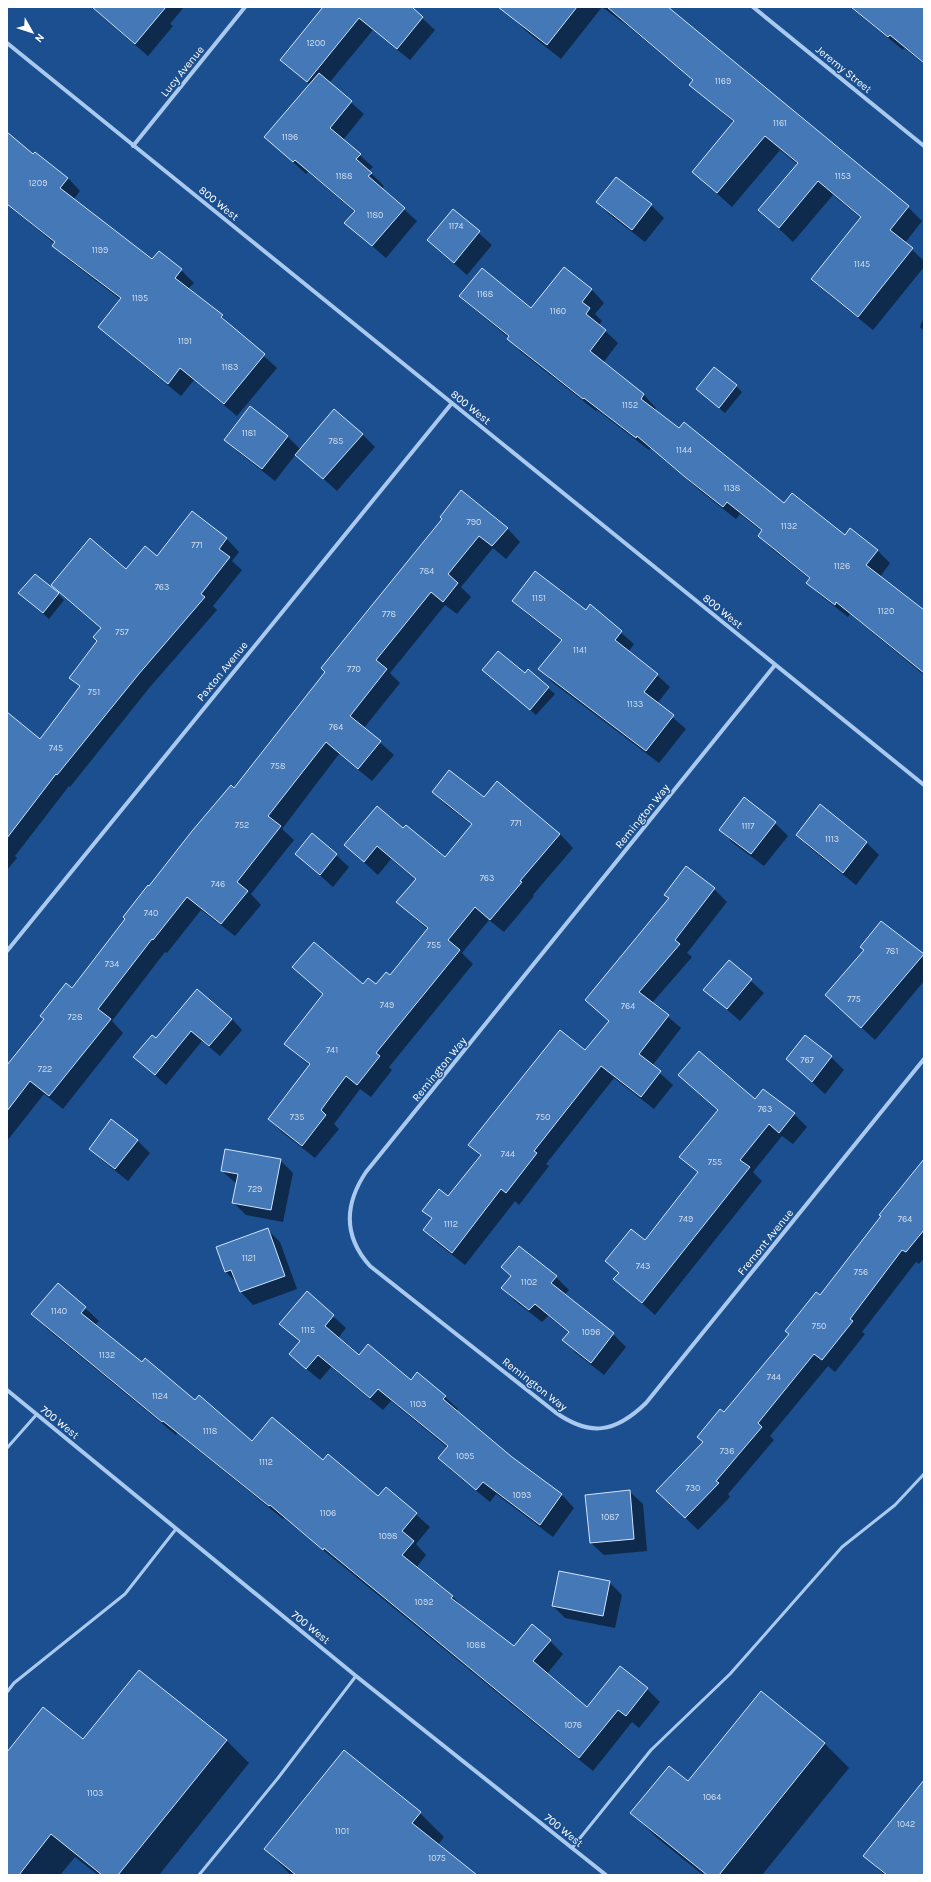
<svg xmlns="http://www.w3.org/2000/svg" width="931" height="1882" font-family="Karla,sans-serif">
  <rect width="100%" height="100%" fill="#1b4f8f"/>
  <!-- shadow -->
  <path fill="#0007" d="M 91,7 L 184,7 L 170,24 L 173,26 L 148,56 Z
    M 325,7 L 410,7 L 435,30 L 410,60 L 373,30 L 329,83 L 364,114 L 343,140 L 373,167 L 369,171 L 384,186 L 381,189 L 417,221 L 386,258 L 346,223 L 355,212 L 308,172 L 306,174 L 266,137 L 310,85 L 281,60 Z
    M 518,7 L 667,7 L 908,207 L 922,221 L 905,243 L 924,261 L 924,267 L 873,330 L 827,293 L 813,279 L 861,218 L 833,195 L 793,242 L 759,210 L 798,165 L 780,150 L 732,207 L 693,172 L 734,123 L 691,84 L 694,81 L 629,27 L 602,7 L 561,59 L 526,31 L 511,16 Z
    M 850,7 L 913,7 L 924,16 L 924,64 L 904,48 L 903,50 Z
    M 7,133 L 33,156 L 68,178 L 80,191 L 73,200 L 152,261 L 181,270 L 194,283 L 188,289 L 222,316 L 234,329 L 277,368 L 237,416 L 194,380 L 181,396 L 112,339 L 100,327 L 121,300 L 66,258 L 54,245 L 55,244 L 7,204 Z
    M 597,202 L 651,205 L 664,218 L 645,242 L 610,215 Z
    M 453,210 L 492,245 L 467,275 L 428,240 Z
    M 564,268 L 592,290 L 604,303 L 595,314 L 602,321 L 599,325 L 618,343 L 603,363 L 644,395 L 656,408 L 654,411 L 784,505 L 845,536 L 851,529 L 878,551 L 890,563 L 880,577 L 924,612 L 924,675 L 850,614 L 848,617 L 820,595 L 807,583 L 810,579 L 772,549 L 759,536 L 763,532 L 740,514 L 736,519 L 699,490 L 651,448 L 649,450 L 597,410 L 596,411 L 521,352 L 508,339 L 509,338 L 473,308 L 460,296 L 531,310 Z
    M 924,316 L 924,331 L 920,327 Z
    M 736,386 L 742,392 L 725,413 L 697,389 Z
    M 362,434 L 375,447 L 337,491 L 296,454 L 275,481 L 238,452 L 225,439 L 287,436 L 301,450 Z
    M 192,512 L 227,539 L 239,552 L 232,561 L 242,570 L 213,606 L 217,610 L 150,687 L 70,787 L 69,786 L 15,856 L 17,858 L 7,870 L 7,713 L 40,740 L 80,687 L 71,678 L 99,641 L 102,629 L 52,585 L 126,570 L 157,557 Z
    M 443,519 L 507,528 L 520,542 L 506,559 L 493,548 L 461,587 L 471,597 L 457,614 L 445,605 L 390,673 L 400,683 L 364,728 L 394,755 L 372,781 L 339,754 L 282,829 L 294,840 L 251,894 L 261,905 L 235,936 L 201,910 L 167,953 L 165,952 L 112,1021 L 123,1033 L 63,1109 L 44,1094 L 7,1141 L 7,1067 L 72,989 L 150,887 L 234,789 L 326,672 Z
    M 20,593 L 58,594 L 64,600 L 49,619 Z
    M 513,601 L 586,612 L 590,606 L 634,644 L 628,652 L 657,675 L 670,687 L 657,704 L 686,729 L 659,763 L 552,682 L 540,669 L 562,641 L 526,613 Z
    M 528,671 L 555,694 L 536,715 L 490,676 L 525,674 Z
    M 433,792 L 484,799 L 560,834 L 573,848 L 533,895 L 534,896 L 504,932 L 489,920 L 462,953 L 473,964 L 389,1067 L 392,1070 L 371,1097 L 360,1089 L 334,1124 L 339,1129 L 315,1158 L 282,1132 L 269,1119 L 310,1066 L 286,1044 L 324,995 L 293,967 L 363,986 L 376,986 L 390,977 L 428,930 L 397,902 L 416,880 L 391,859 L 378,875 L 345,845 L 404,829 L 445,858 L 472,825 L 446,805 Z
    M 745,799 L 775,823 L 788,836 L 764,866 L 733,843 L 721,830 Z
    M 820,806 L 867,843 L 879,855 L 856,885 L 810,848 L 797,835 Z
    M 296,854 L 336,855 L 349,867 L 333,887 Z
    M 714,889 L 727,902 L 687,953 L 692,957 L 652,1003 L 681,1028 L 652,1066 L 673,1085 L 654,1109 L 614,1078 L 546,1164 L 549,1166 L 519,1205 L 515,1201 L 465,1265 L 437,1243 L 424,1230 L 432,1220 L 423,1210 L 448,1197 L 481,1157 L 470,1145 L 585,1052 L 610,1022 L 586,1000 L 670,899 L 665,894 Z
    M 882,922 L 924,956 L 924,981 L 875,1040 L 826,995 L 865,951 Z
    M 729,961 L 764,993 L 740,1021 L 705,990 Z
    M 232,1019 L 242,1030 L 220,1056 L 202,1041 L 166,1085 L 135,1057 L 156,1039 Z
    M 805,1036 L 831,1057 L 844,1070 L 825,1094 L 787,1059 Z
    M 679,1075 L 755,1100 L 764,1090 L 794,1114 L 807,1127 L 793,1144 L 782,1136 L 753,1172 L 762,1181 L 655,1315 L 615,1279 L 619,1274 L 606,1261 L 645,1242 L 698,1173 L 681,1157 L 718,1111 Z
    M 137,1140 L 150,1153 L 128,1181 L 103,1161 L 90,1149 Z
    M 280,1160 L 293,1173 L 283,1222 L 246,1215 L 234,1203 L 237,1184 L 222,1171 Z
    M 924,1162 L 924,1258 L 919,1264 L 916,1262 L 862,1332 L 865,1334 L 835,1372 L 828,1366 L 770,1436 L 774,1440 L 728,1494 L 730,1497 L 698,1530 L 658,1491 L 704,1443 L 724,1414 L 820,1297 Z
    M 267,1229 L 280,1242 L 297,1289 L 253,1305 L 241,1292 L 237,1283 L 226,1272 Z
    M 502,1267 L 556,1277 L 569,1290 L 564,1295 L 613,1334 L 626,1347 L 604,1375 L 576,1353 L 564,1340 L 569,1333 L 548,1316 L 542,1322 L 515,1301 L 503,1288 L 512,1277 Z
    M 307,1293 L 346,1328 L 338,1338 L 359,1356 L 445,1397 L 458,1409 L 456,1411 L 511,1458 L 562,1495 L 574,1508 L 553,1537 L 496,1494 L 490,1502 L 452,1471 L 439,1458 L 448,1448 L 391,1401 L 383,1410 L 331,1367 L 320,1380 L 303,1366 L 290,1354 L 300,1342 L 281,1323 Z
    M 85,1308 L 99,1321 L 95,1325 L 142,1364 L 252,1442 L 323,1462 L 378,1497 L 386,1488 L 430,1527 L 416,1544 L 426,1555 L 416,1568 L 452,1596 L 466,1610 L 514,1648 L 550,1641 L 563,1654 L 547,1674 L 587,1709 L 647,1689 L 660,1702 L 639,1728 L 632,1722 L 593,1771 L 284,1518 L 283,1519 L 177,1433 L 176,1435 L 46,1328 L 33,1314 Z
    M 630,1492 L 643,1504 L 647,1551 L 604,1555 L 591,1543 Z
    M 609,1582 L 622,1595 L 615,1628 L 565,1618 L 553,1606 Z
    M 761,1693 L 825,1744 L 849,1768 L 762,1875 L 703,1875 L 656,1837 L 632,1813 L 688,1783 Z
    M 226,1740 L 249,1763 L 159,1875 L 98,1875 L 75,1857 L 60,1875 L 7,1875 L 7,1753 L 83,1741 Z
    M 924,1794 L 924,1875 L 884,1875 L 865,1856 Z
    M 420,1813 L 444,1837 L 438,1845 L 476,1875 L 291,1875 L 265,1849 Z"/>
  <!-- building -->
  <path fill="#4478b7" stroke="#cfe3fa" d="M 92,7 L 166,7 L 135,44 Z
    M 323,7 L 412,7 L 423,17 L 397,49 L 359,18 L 307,82 L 280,60 Z
    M 498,7 L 577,7 L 547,45 Z
    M 607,7 L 668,7 L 909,206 L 890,230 L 913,248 L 858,317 L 811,279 L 861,217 L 818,181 L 779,228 L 758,210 L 798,163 L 765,136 L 717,193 L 692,172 L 734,121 L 689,85 L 693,80 Z
    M 851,7 L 924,7 L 924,63 L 890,35 L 888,37 Z
    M 319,73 L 352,101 L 330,128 L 361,154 L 356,159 L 372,173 L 368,176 L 405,208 L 372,246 L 344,223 L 355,211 L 295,160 L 293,162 L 264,137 Z
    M 7,132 L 33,154 L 35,152 L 68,178 L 60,188 L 152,259 L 159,251 L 182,269 L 175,278 L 223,315 L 221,317 L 265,354 L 224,404 L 180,368 L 168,384 L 98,327 L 121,298 L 52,246 L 55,242 L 7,204 Z
    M 616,177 L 652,204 L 632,230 L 596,202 Z
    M 453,209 L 480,231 L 454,263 L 427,240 Z
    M 564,267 L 592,289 L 582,302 L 590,308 L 586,314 L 606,330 L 590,351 L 644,394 L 641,399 L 679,428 L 684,422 L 784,503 L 792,493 L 845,535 L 850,528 L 878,550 L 866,565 L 924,610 L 924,673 L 836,602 L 835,605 L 806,583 L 810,578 L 758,536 L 762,530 L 727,502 L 723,507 L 685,477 L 637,436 L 636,438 L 584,398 L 583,399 L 507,339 L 509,336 L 459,296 L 482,268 L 531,308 Z
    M 714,367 L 737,385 L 719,408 L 696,389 Z
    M 250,406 L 288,436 L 262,469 L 224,440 Z
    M 334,409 L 363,434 L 323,479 L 295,455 Z
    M 461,490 L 508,528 L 492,546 L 479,536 L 448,574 L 458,583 L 443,602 L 431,592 L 376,660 L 387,669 L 350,716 L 381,741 L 358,769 L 326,742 L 268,816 L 281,826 L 237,882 L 248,891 L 221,924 L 187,897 L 153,940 L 152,939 L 98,1009 L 111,1019 L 49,1096 L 30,1081 L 7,1111 L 7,1065 L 44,1019 L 40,1016 L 66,983 L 72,988 L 125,919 L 123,917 L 148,885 L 149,886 L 192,831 L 231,785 L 234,788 L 325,672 L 321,668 L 442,519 L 440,517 Z
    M 192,511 L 227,538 L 219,549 L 230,557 L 201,594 L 205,597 L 138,675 L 57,775 L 56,774 L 7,838 L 7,712 L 40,739 L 80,686 L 69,678 L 97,641 L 93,637 L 101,628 L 51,585 L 90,538 L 126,569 L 145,546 L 157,556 Z
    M 535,571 L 586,610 L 590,604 L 622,631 L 615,640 L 658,674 L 644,692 L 674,715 L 646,751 L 538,669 L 562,640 L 512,601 Z
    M 35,574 L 59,593 L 43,613 L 18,593 Z
    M 498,651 L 525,673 L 528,669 L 549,687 L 530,710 L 482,670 Z
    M 449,770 L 484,797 L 497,781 L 560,834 L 520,881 L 522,882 L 490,920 L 475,907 L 448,940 L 460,950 L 376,1053 L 380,1056 L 357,1085 L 346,1076 L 321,1110 L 326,1115 L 302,1146 L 268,1119 L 310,1064 L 284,1044 L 323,994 L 292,967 L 314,942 L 363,984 L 368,978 L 376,984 L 386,972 L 390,975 L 428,928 L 396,902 L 416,879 L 377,846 L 364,862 L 344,845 L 377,806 L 403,828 L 406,825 L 445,857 L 472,824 L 432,792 Z
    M 744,797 L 776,822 L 751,854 L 719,830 Z
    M 820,804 L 867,842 L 843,873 L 796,835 Z
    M 312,833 L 337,854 L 320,875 L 295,854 Z
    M 686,866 L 715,888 L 675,940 L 680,944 L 639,992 L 669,1015 L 639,1054 L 661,1071 L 641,1097 L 601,1066 L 534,1151 L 537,1153 L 506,1193 L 501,1189 L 452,1253 L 423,1230 L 432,1218 L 422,1211 L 439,1189 L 448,1196 L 481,1155 L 468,1145 L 560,1030 L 585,1050 L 609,1021 L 585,1000 L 669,898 L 664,895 Z
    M 881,921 L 924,954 L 861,1028 L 825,995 L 864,950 L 860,947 Z
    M 729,960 L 752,979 L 727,1009 L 703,990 Z
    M 197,989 L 232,1019 L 209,1046 L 191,1031 L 155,1075 L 133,1057 L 152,1035 L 156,1038 Z
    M 805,1035 L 832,1056 L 812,1082 L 786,1059 Z
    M 699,1051 L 755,1099 L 763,1089 L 795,1113 L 779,1133 L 769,1124 L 740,1160 L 750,1167 L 642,1303 L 613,1279 L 619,1273 L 605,1261 L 631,1229 L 645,1240 L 698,1172 L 679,1157 L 718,1110 L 678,1075 Z
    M 111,1119 L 138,1140 L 115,1169 L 89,1149 Z
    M 225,1149 L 281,1159 L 271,1210 L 232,1203 L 238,1174 L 221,1171 Z
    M 924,1159 L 924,1230 L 906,1252 L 902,1250 L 850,1319 L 853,1321 L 822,1360 L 814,1354 L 758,1423 L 762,1427 L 716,1481 L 719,1483 L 685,1518 L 656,1491 L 703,1442 L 697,1437 L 720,1409 L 724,1412 L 789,1334 L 785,1331 L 816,1292 L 820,1295 L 881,1216 L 879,1215 Z
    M 268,1228 L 285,1276 L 240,1292 L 231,1270 L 225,1272 L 216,1247 Z
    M 519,1246 L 557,1276 L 551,1283 L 614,1333 L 591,1363 L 562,1340 L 569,1332 L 535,1304 L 529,1310 L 501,1288 L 511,1276 L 501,1267 Z
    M 58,1283 L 86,1307 L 81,1313 L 142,1362 L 145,1358 L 195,1400 L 199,1395 L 252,1441 L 272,1417 L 323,1460 L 328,1454 L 378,1496 L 386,1487 L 417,1513 L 402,1531 L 414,1541 L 402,1555 L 453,1596 L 451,1598 L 514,1646 L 532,1624 L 551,1640 L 533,1661 L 587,1707 L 620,1666 L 648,1688 L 626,1716 L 618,1710 L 579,1758 L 324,1548 L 323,1550 L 270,1505 L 269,1506 L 163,1421 L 162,1422 L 31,1314 Z
    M 307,1291 L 334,1315 L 325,1326 L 359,1355 L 368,1344 L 411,1380 L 417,1372 L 446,1396 L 443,1399 L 512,1457 L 562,1494 L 540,1525 L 483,1482 L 476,1490 L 438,1458 L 448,1446 L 378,1389 L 370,1398 L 318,1355 L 306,1369 L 289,1354 L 300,1341 L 279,1324 Z
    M 630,1490 L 634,1539 L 590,1543 L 585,1495 Z
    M 559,1571 L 610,1581 L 603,1616 L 552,1606 Z
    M 139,1670 L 227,1740 L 118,1875 L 102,1875 L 51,1834 L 19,1875 L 7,1875 L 7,1752 L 43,1707 L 83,1739 Z
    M 761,1691 L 825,1743 L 719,1875 L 707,1875 L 630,1813 L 669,1766 L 688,1781 Z
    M 344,1750 L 421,1812 L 412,1823 L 477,1875 L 296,1875 L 264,1849 Z
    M 924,1780 L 924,1875 L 887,1875 L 863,1856 Z"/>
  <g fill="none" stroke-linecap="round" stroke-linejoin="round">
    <!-- lane -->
    <path stroke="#a9c9ee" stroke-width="3" d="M 7,1448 L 37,1414
      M 7,1692 L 14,1683 L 125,1594 L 176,1529
      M 572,1848 L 651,1750 L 730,1674 L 842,1547 L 895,1505 L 924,1474
      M 199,1875 L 278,1778 L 356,1676"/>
    <!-- street -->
    <path stroke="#a9c9ee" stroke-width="4" d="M 753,7 L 924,146
      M 7,43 L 924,785
      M 133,146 L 245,7
      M 775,665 L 366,1172 C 344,1205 343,1236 370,1266 L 555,1412 C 590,1437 615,1433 646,1403 L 924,1059
      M 7,951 L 452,403
      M 7,1390 L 356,1676 L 606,1875"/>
  </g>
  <g text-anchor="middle" stroke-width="3" stroke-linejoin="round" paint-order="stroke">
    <!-- number labels -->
    <g font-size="9" fill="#d0dded">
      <text x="316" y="46">1200</text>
      <text x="723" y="84">1169</text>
      <text x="780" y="126">1161</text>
      <text x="290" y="140">1196</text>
      <text x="344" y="179">1188</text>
      <text x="843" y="179">1153</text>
      <text x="38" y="186">1209</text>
      <text x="375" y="218">1180</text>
      <text x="456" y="229">1174</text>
      <text x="100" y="253">1199</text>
      <text x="862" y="267">1145</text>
      <text x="485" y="297">1168</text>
      <text x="140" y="301">1195</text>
      <text x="558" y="314">1160</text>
      <text x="185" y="344">1191</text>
      <text x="230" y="370">1183</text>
      <text x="630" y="408">1152</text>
      <text x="249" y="436">1181</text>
      <text x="336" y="444">785</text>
      <text x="684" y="453">1144</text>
      <text x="732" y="491">1138</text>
      <text x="474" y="525">790</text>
      <text x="789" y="529">1132</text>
      <text x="197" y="548">771</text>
      <text x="842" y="569">1126</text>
      <text x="427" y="574">784</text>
      <text x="162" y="590">763</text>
      <text x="539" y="601">1151</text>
      <text x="886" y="614">1120</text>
      <text x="389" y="617">778</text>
      <text x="122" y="635">757</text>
      <text x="580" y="653">1141</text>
      <text x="354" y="672">770</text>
      <text x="94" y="695">751</text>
      <text x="635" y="707">1133</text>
      <text x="336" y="730">764</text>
      <text x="56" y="751">745</text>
      <text x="278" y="769">758</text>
      <text x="516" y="826">771</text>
      <text x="242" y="828">752</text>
      <text x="748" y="829">1117</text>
      <text x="832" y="842">1113</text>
      <text x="487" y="881">763</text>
      <text x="218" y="887">746</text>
      <text x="151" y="916">740</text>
      <text x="434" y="948">755</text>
      <text x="892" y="954">781</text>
      <text x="112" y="967">734</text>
      <text x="854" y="1002">775</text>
      <text x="387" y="1008">749</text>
      <text x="628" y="1009">764</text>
      <text x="75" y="1020">728</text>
      <text x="332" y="1053">741</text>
      <text x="807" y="1063">767</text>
      <text x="45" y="1072">722</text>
      <text x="765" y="1112">763</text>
      <text x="297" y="1120">735</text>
      <text x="543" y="1120">750</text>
      <text x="508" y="1157">744</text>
      <text x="715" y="1165">755</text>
      <text x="255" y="1192">729</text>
      <text x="686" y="1222">749</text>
      <text x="905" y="1222">764</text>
      <text x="451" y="1227">1112</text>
      <text x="249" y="1261">1121</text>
      <text x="643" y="1269">743</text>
      <text x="861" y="1275">756</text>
      <text x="529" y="1285">1102</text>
      <text x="59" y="1314">1140</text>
      <text x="819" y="1329">750</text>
      <text x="308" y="1333">1115</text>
      <text x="591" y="1335">1096</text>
      <text x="107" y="1358">1132</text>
      <text x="774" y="1380">744</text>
      <text x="160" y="1399">1124</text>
      <text x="418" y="1407">1103</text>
      <text x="210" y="1434">1118</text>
      <text x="727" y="1454">736</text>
      <text x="465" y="1459">1095</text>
      <text x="266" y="1465">1112</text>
      <text x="693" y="1491">730</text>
      <text x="522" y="1498">1093</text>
      <text x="328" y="1516">1106</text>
      <text x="610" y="1520">1087</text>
      <text x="388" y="1539">1098</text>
      <text x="424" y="1605">1092</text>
      <text x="476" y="1648">1088</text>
      <text x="573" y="1728">1076</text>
      <text x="95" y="1796">1103</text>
      <text x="712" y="1800">1064</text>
      <text x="906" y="1827">1042</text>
      <text x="342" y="1834">1101</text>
      <text x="437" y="1861">1075</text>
    </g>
    <!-- street labels -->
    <g font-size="11" fill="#fff" stroke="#1b4f8f">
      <text transform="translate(844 69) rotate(39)" y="4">Jeremy Street</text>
      <text transform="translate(182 71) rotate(-51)" y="4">Lucy Avenue</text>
      <text transform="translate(219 203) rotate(39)" y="4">800 West</text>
      <text transform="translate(471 407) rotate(39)" y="4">800 West</text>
      <text transform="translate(723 611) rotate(39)" y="4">800 West</text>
      <text transform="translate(222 671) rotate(-51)" y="4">Paxton Avenue</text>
      <text transform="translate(642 816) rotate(-51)" y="4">Remington Way</text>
      <text transform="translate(439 1069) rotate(-51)" y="4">Remington Way</text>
      <text transform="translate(765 1242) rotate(-51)" y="4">Fremont Avenue</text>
      <text transform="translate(535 1384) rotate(38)" y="4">Remington Way</text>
      <text transform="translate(60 1422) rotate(39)" y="4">700 West</text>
      <text transform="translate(311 1627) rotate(39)" y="4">700 West</text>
      <text transform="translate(564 1830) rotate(39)" y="4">700 West</text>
    </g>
  </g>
  <!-- border -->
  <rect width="931" height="1882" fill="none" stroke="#ffffff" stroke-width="16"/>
  <!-- north arrow -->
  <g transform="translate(32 32) rotate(129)" stroke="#1b4f8f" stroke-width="3" paint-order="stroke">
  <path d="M0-3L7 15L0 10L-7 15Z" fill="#ffffff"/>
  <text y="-6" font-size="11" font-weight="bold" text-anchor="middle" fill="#ffffff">N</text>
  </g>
</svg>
